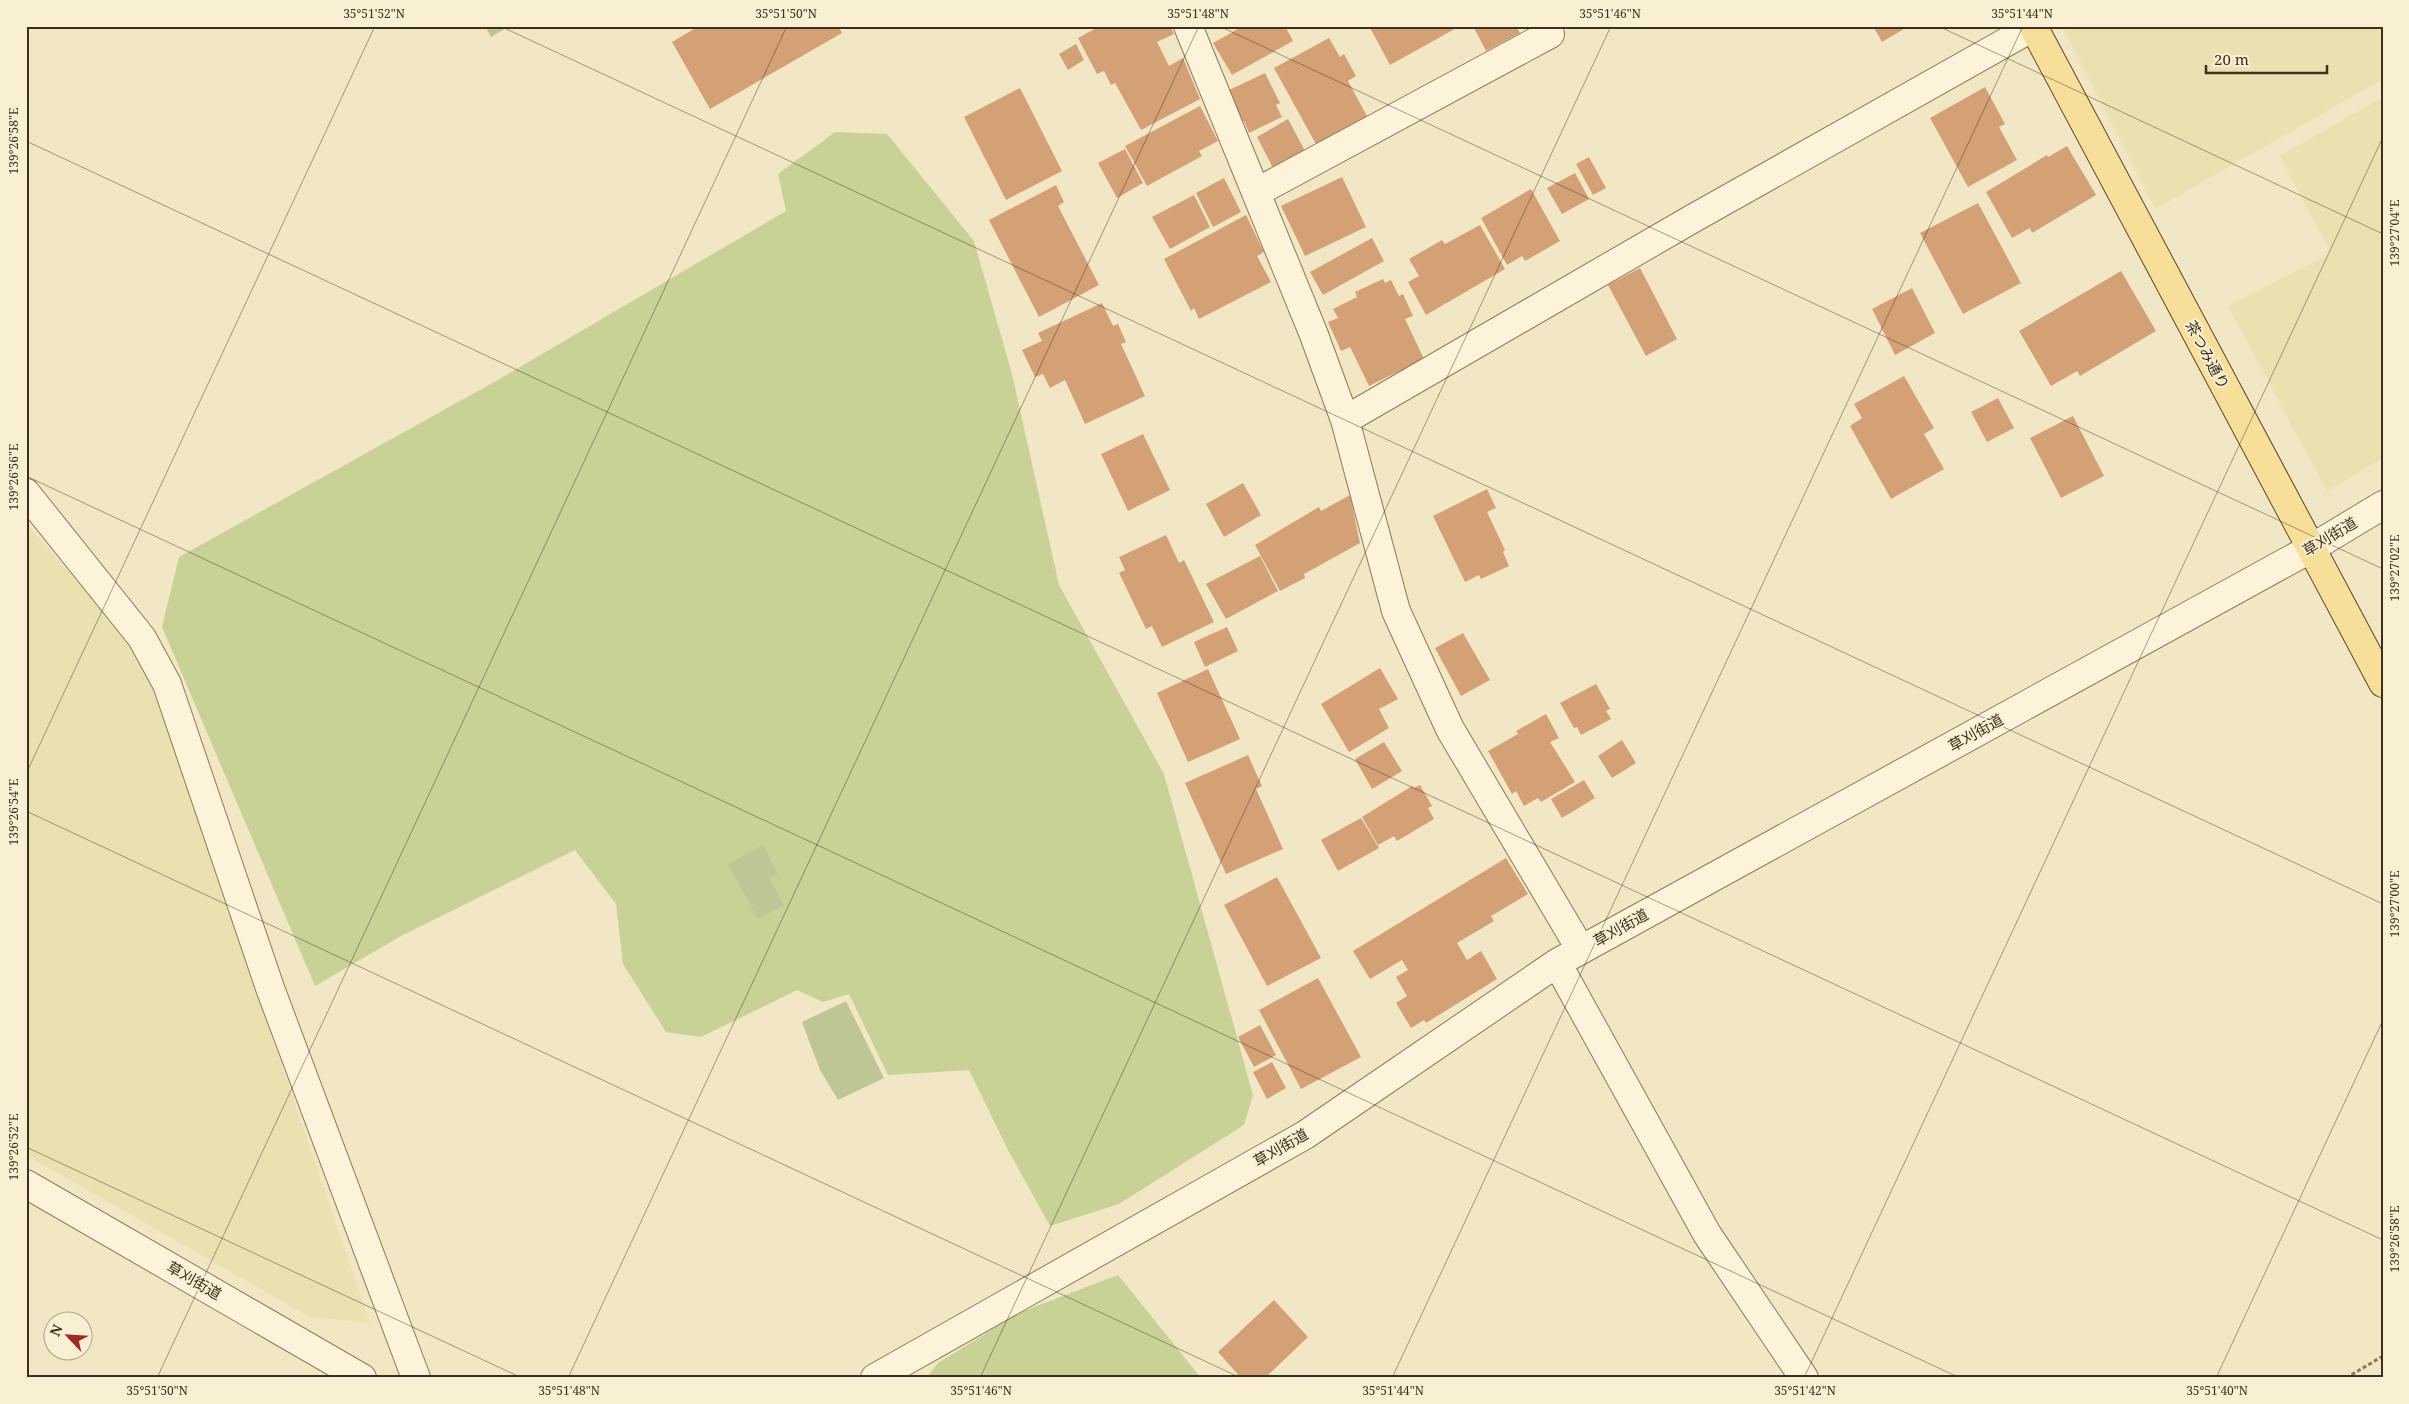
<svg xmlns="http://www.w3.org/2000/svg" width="2409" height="1404" font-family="'Noto Serif','Noto Sans JP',serif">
  <rect width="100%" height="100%" fill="#f2e7c4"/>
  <!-- farmland -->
  <path fill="#e9e2b0" d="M 2062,26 L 2383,26 L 2383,79 L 2155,209 Z
    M 2383,97 L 2383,458 L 2327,491 L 2228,306 L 2331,253 L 2280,156 Z
    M 26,523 L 135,646 L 153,688 L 370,1323 L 310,1317 L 26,1155 Z"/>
  <!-- green -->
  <path fill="#c8d296" d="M 835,132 L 887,134 L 974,241 L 1012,374 L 1059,585 L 1164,774 L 1253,1095 L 1244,1125 L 1119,1204 L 1050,1226 L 1008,1150 L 969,1070 L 888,1075 L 849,994 L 823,1002 L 797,990 L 701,1037 L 666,1032 L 623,964 L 616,904 L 575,850 L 403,935 L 315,986 L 162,627 L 179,557 L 496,381 L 786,211 L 778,174 Z
    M 1118,1275 L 1201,1378 L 926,1378 L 938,1363 L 1021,1312 Z"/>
  <!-- cemetery -->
  <path fill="#bec696" d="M 485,26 L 510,26 L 491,37 Z
    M 763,845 L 778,874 L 770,879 L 784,905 L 758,919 L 728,864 Z
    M 846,1001 L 884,1078 L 838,1100 L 820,1070 L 802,1022 Z"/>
  <!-- building -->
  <path fill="#d4a176" d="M 699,26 L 838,26 L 842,33 L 710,109 L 672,42 Z
    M 1100,26 L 1170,26 L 1174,34 L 1157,42 L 1169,66 L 1183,58 L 1200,99 L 1141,130 L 1115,83 L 1111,85 L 1104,71 L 1097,74 L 1078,38 Z
    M 1243,26 L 1285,26 L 1293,41 L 1232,75 L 1213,43 Z
    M 1369,26 L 1460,26 L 1390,65 Z
    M 1473,26 L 1516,26 L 1520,33 L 1486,51 Z
    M 1873,26 L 1909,26 L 1882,42 Z
    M 1329,38 L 1340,57 L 1344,54 L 1356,76 L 1348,81 L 1368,118 L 1317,146 L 1274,68 Z
    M 1076,44 L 1084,60 L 1068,70 L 1059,54 Z
    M 1265,73 L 1280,103 L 1276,105 L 1282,117 L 1249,133 L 1244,121 L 1242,122 L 1227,91 Z
    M 1985,87 L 2005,124 L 1999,127 L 2017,160 L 1968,187 L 1930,118 Z
    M 1020,88 L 1062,171 L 1006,200 L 964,117 Z
    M 1200,106 L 1218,141 L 1199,151 L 1202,156 L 1147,186 L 1125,146 Z
    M 1288,119 L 1305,151 L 1273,168 L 1257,137 Z
    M 2067,146 L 2096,195 L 2032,233 L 2030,228 L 2012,238 L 1986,192 L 2047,155 L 2048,157 Z
    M 1125,149 L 1143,183 L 1117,198 L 1098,163 Z
    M 1589,157 L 1606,188 L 1593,195 L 1576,164 Z
    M 1575,173 L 1589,199 L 1562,214 L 1547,188 Z
    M 1342,177 L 1366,227 L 1305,256 L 1281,206 Z
    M 1224,178 L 1241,212 L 1213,227 L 1196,193 Z
    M 1056,185 L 1064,202 L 1058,206 L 1099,285 L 1039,317 L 989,220 Z
    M 1531,189 L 1560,241 L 1525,261 L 1522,256 L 1507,265 L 1481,218 Z
    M 1194,195 L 1210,227 L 1170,249 L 1152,217 Z
    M 1978,203 L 2021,283 L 1963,314 L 1920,233 Z
    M 1246,215 L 1264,252 L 1257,256 L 1271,282 L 1199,319 L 1194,308 L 1191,311 L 1164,259 Z
    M 1480,225 L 1505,269 L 1426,315 L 1408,282 L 1419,276 L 1409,259 L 1442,240 L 1445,244 Z
    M 1372,238 L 1384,261 L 1323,295 L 1310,272 Z
    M 1640,268 L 1677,339 L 1646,356 L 1608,285 Z
    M 2121,271 L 2156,331 L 2080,376 L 2077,371 L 2051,386 L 2019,331 Z
    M 1383,279 L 1385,283 L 1391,280 L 1399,296 L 1403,294 L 1413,316 L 1405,319 L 1424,359 L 1369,386 L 1350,347 L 1341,351 L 1328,322 L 1338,318 L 1333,309 L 1357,297 L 1355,292 Z
    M 1912,288 L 1935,333 L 1895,355 L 1872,309 Z
    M 1102,303 L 1113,326 L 1118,324 L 1126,342 L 1121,344 L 1145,396 L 1085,424 L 1065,380 L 1050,388 L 1043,374 L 1035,377 L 1022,350 L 1042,341 L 1038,333 Z
    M 1904,376 L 1934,428 L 1924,434 L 1944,469 L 1891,499 L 1850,426 L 1862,418 L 1854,404 Z
    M 1998,398 L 2014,428 L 1987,442 L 1971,412 Z
    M 2073,416 L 2104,476 L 2061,498 L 2030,438 Z
    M 1143,434 L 1170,490 L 1128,511 L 1101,454 Z
    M 1243,483 L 1261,515 L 1224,537 L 1206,504 Z
    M 1487,489 L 1496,508 L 1487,512 L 1505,550 L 1503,552 L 1509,566 L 1481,579 L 1479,575 L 1465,582 L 1433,516 Z
    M 1350,495 L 1360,543 L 1304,574 L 1305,578 L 1280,591 L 1255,545 L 1319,507 L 1321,511 Z
    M 1166,535 L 1179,563 L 1184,560 L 1214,622 L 1162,647 L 1152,626 L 1146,629 L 1119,573 L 1125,570 L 1119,557 Z
    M 1260,556 L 1278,591 L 1226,619 L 1206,584 Z
    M 1227,627 L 1238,651 L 1205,667 L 1194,642 Z
    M 1463,633 L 1490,680 L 1461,696 L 1435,648 Z
    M 1380,668 L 1398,699 L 1379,709 L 1389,728 L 1349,752 L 1321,704 Z
    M 1208,669 L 1240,739 L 1188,762 L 1157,693 Z
    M 1596,684 L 1610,709 L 1606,711 L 1611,719 L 1581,735 L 1577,727 L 1574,728 L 1560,703 Z
    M 1546,714 L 1559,738 L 1550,742 L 1575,782 L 1541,802 L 1538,798 L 1524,806 L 1516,791 L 1512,794 L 1488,751 L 1518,734 L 1516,731 Z
    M 1622,740 L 1636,763 L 1612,778 L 1598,756 Z
    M 1384,742 L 1402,771 L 1372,789 L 1355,759 Z
    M 1248,755 L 1262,786 L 1256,789 L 1283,849 L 1226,874 L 1185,783 Z
    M 1584,780 L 1595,798 L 1562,818 L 1551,799 Z
    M 1420,785 L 1432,806 L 1428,808 L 1434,819 L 1397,841 L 1394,836 L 1378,845 L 1362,817 L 1412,786 L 1414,788 Z
    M 1361,818 L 1379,848 L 1338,871 L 1321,840 Z
    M 1506,858 L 1528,894 L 1491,916 L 1494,921 L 1457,943 L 1467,960 L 1481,951 L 1497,979 L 1426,1023 L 1424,1020 L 1411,1028 L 1396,1003 L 1407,996 L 1396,977 L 1408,970 L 1402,960 L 1370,979 L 1353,951 Z
    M 1277,877 L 1321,958 L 1267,986 L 1224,905 Z
    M 1318,978 L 1361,1057 L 1301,1089 L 1259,1010 Z
    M 1260,1025 L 1276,1055 L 1254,1067 L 1238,1037 Z
    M 1272,1062 L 1286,1088 L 1267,1099 L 1253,1072 Z
    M 1274,1300 L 1308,1337 L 1265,1378 L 1241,1378 L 1218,1352 Z"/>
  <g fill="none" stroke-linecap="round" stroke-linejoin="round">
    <!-- minor casing -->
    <g stroke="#8f7858" stroke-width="30">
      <path id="minor" d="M 1188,26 L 1314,335 L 1345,420 L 1396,611 L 1450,729 L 1581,950
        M 1257,192 L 1550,34
        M 1345,420 L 1692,219 L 2033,27
        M 26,493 L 142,638 L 167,684 L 270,988 L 416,1378
        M 1557,963 L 1707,1234 L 1804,1378
        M 26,1184 L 362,1378
        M 875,1378 L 1305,1135 L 1557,963 L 2310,549 L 2383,505"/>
    </g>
    <!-- major casing -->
    <g stroke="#5d452d" stroke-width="30">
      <path id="major" d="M 2033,26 L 2383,683"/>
    </g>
    <!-- path -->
    <path stroke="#8f7858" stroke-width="3" stroke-dasharray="4 2.5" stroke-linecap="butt" d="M 2346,1378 L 2383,1356"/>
    <!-- minor -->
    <use href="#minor" stroke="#fcf3d8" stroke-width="28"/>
    <!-- major -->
    <use href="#major" stroke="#f8df99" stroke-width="28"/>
  </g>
  <!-- ticks -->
  <path fill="none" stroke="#3e2f1e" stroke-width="1" stroke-opacity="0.45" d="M 500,26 L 2383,904M 1219,26 L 2383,569M 1938,26 L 2383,234M 26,141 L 2383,1240M 26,476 L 1960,1378M 26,774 L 375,26M 26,811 L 1241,1378M 26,1147 L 522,1378M 157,1378 L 787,26M 568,1378 L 1199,26M 980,1378 L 1611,26M 1392,1378 L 2023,26M 1804,1378 L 2383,137M 2216,1378 L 2383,1020"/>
  <g text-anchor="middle" stroke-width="4" stroke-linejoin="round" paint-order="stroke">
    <!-- street labels -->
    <g font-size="15" fill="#3e2f1e" stroke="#f9f0d4">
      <text transform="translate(2207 355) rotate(62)" y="5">茶つみ通り</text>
      <text transform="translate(2330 537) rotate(-31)" y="5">草刈街道</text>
      <text transform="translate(1976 733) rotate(-29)" y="5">草刈街道</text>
      <text transform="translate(1621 928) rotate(-29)" y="5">草刈街道</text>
      <text transform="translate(1281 1148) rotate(-30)" y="5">草刈街道</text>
      <text transform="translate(194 1281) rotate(30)" y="5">草刈街道</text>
    </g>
  </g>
  <!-- border -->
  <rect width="2409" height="1404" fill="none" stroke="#f9f0d4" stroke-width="55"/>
  <!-- north arrow -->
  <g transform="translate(68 1336) rotate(295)"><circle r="24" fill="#f9f0d4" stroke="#aea38b"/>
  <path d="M0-4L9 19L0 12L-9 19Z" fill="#a42722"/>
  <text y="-8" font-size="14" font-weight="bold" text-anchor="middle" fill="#3e2f1e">N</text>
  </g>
  <!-- scale -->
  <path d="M2206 65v8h121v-8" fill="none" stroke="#3e2f1e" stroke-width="2.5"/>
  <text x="2214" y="65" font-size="15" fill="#3e2f1e" stroke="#f9f0d4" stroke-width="4" paint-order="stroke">20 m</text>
  <rect x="28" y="28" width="2354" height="1348" fill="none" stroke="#3e2f1e" stroke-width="2"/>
  <g font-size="12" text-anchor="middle" fill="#3e2f1e">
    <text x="374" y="18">35°51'52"N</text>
    <text x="786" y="18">35°51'50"N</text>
    <text x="1198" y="18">35°51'48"N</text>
    <text x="1610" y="18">35°51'46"N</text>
    <text x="2022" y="18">35°51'44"N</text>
    <text transform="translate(14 141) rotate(-90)" y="4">139°26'58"E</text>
    <text transform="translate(2395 233) rotate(-90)" y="4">139°27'04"E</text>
    <text transform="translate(14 477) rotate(-90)" y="4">139°26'56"E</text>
    <text transform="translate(2395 568) rotate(-90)" y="4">139°27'02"E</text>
    <text transform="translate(14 812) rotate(-90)" y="4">139°26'54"E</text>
    <text transform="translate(2395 904) rotate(-90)" y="4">139°27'00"E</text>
    <text transform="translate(14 1147) rotate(-90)" y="4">139°26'52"E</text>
    <text transform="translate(2395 1239) rotate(-90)" y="4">139°26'58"E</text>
    <text x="157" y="1395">35°51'50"N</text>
    <text x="569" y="1395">35°51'48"N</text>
    <text x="981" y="1395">35°51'46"N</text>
    <text x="1393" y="1395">35°51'44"N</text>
    <text x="1805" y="1395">35°51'42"N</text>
    <text x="2217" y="1395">35°51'40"N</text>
  </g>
</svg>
